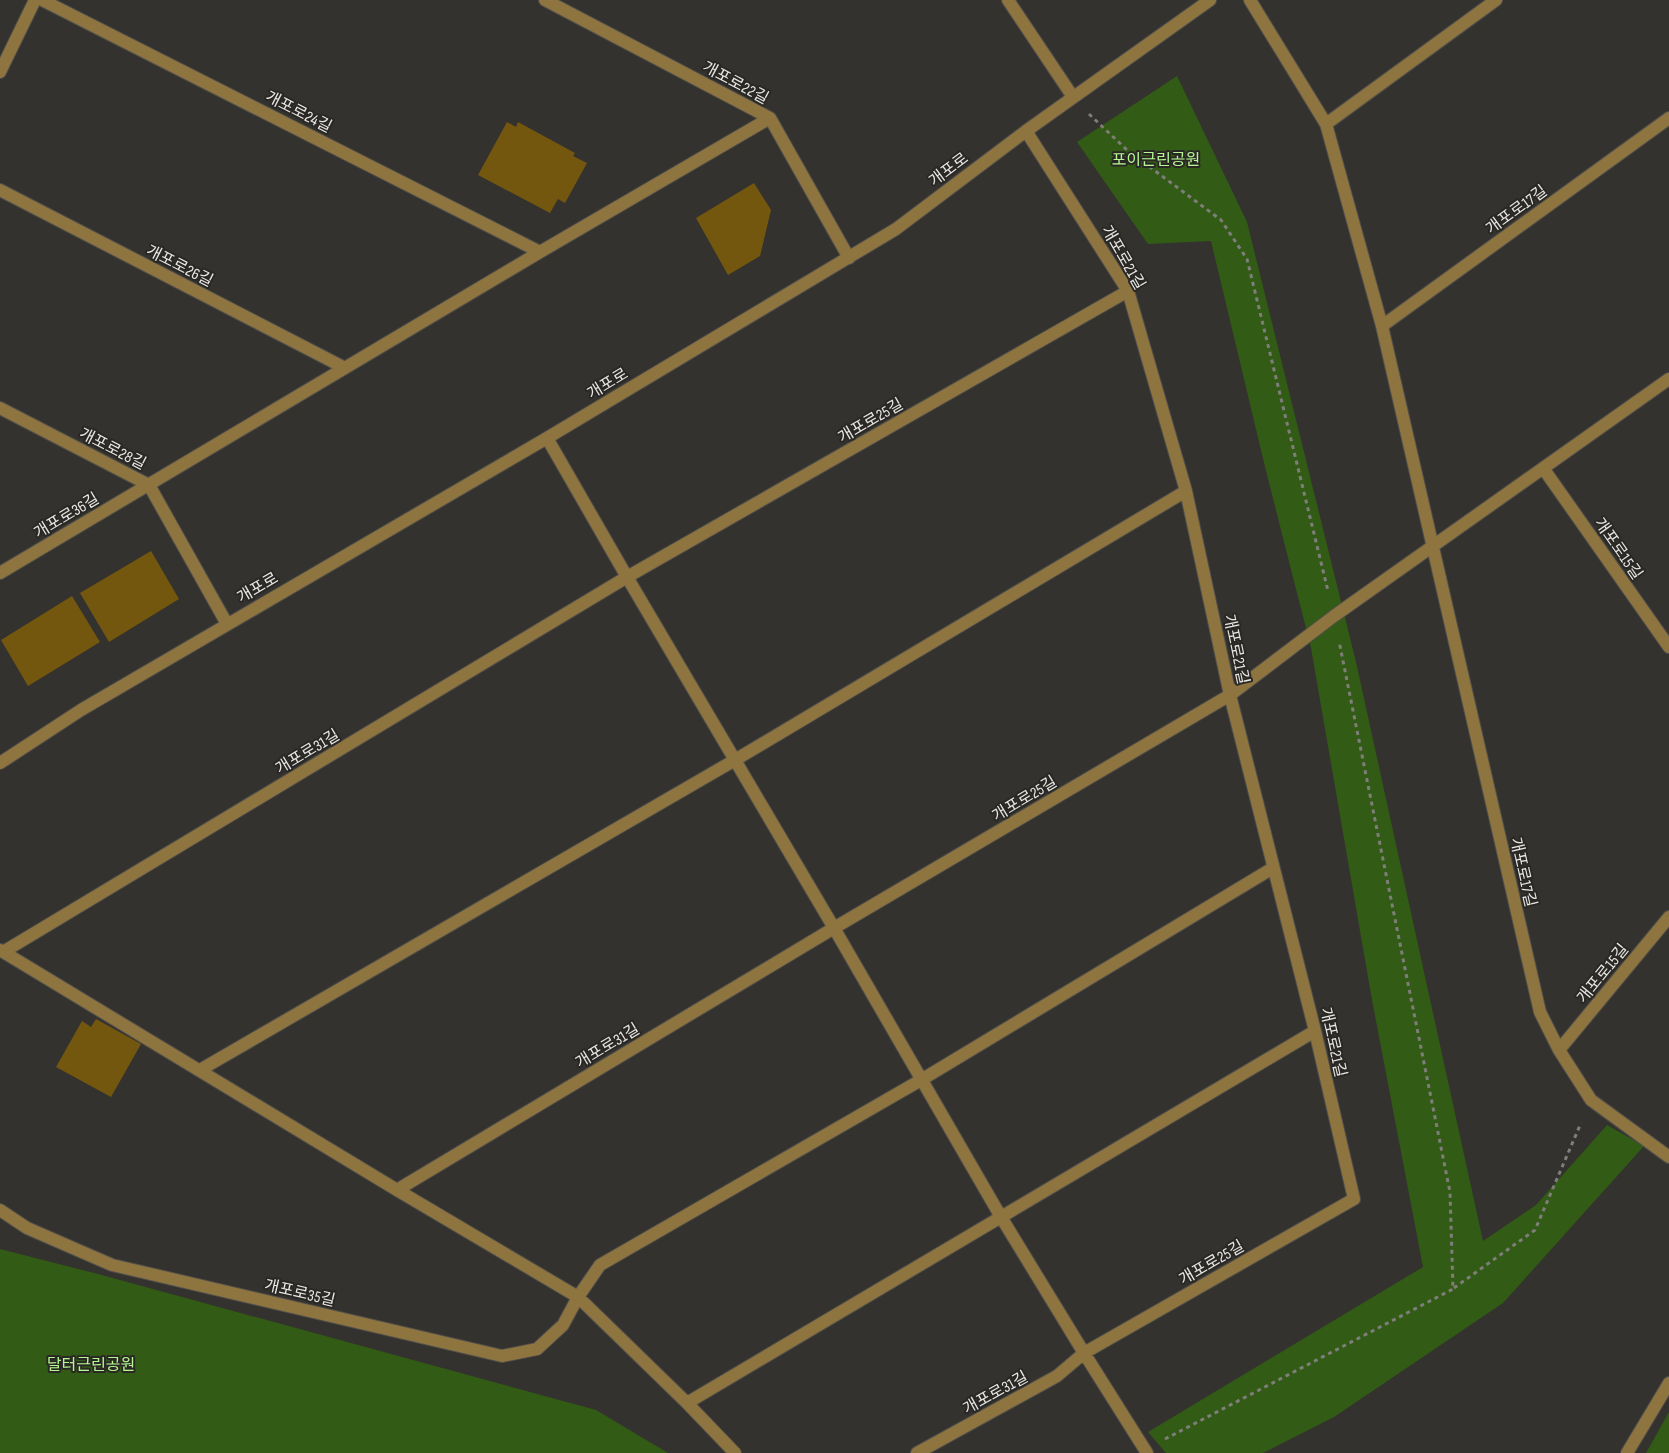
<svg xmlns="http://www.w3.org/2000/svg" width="1669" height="1453" font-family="'Sofia Sans Condensed','Noto Sans KR',sans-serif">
  <rect width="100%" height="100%" fill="#34322e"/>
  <!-- green -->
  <path fill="#325b15" d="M 1177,76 L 1247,222 L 1356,662 L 1483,1241 L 1536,1205 L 1607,1125 L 1644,1146 L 1503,1303 L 1334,1417 L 1263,1453 L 1166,1453 L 1148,1432 L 1423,1267 L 1372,1000 L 1311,648 L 1266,471 L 1211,241 L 1148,244 L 1077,142 Z
    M 0,1249 L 98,1274 L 596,1410 L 668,1453 L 0,1453 Z
    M 1669,1412 L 1669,1453 L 1646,1453 Z"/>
  <!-- building -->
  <path fill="#74570f" d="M 507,122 L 516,127 L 518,122 L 575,153 L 573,156 L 587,163 L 565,203 L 558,199 L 550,213 L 478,175 Z
    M 754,183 L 771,210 L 760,256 L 728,275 L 696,218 Z
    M 151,551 L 179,599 L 109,642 L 80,593 Z
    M 72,596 L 100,642 L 28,686 L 1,640 Z
    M 96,1019 L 141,1044 L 111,1097 L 56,1067 L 82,1021 L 91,1027 Z"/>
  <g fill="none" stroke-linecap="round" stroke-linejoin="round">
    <!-- minor casing -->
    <g stroke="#514f4b" stroke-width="14">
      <path id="minor" d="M 42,0 L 540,252
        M 545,0 L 770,118 L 849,258
        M 1008,0 L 1073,97
        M 1250,0 L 1326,124 L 1382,326 L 1540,1012 L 1559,1050 L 1591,1100 L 1669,1157
        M 0,72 L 35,0
        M 1326,124 L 1496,0
        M 0,190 L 345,368
        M 1382,326 L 1669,118
        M 0,408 L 149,485 L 227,624
        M 547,438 L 627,577 L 834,928 L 1001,1217 L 1084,1353 L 1147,1453
        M 1543,468 L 1669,647
        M 0,573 L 540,252 L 770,118
        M 0,763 L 81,710 L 547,438 L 896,229 L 1026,131 L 1210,0
        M 0,950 L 397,1190 L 578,1297 L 687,1403 L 735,1453
        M 3,952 L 627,577 L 1128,291
        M 1559,1050 L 1669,917
        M 200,1070 L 735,760 L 1186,491
        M 397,1190 L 834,928 L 1230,695 L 1334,616 L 1669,379
        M 0,1210 L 27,1228 L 112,1265 L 502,1356 L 537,1349 L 563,1325 L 578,1297 L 600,1265 L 921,1080 L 1273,868
        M 687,1403 L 1315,1031
        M 917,1453 L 1057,1376 L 1084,1353 L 1354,1199 L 1315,1031 L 1230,695 L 1186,491 L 1128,291 L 1026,131
        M 1627,1453 L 1669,1383"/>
    </g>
    <!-- path -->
    <path stroke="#7f7e7a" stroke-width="3" stroke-dasharray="4 4" stroke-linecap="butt" d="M 1089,114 L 1127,150 L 1221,220 L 1247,259 L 1328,591
      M 1454,1288 L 1535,1230 L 1581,1123
      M 1165,1439 L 1453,1289 L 1450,1192 L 1339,641"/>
    <!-- minor -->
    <use href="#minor" stroke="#8e743f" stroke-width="12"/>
  </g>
  <g text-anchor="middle" stroke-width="4" stroke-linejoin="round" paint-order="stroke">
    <!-- street labels -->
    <g font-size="16" fill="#e8e7e4" stroke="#2a2824">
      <text transform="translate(736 82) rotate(28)" y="6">개포로22길</text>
      <text transform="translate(299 111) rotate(27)" y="6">개포로24길</text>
      <text transform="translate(948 169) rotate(-37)" y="6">개포로</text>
      <text transform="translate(1516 209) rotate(-36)" y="6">개포로17길</text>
      <text transform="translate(1124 257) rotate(60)" y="6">개포로21길</text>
      <text transform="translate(180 265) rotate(27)" y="6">개포로26길</text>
      <text transform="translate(607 383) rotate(-31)" y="6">개포로</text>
      <text transform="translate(870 420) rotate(-30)" y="6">개포로25길</text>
      <text transform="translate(113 448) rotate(27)" y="6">개포로28길</text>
      <text transform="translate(66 515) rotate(-31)" y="6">개포로36길</text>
      <text transform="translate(1619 548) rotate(55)" y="6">개포로15길</text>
      <text transform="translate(257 587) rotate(-30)" y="6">개포로</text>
      <text transform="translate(1237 649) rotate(78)" y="6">개포로21길</text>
      <text transform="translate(307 751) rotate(-31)" y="6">개포로31길</text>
      <text transform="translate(1024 798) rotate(-31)" y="6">개포로25길</text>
      <text transform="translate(1524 872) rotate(77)" y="6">개포로17길</text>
      <text transform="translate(1602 973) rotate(-51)" y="6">개포로15길</text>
      <text transform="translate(1334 1042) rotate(77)" y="6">개포로21길</text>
      <text transform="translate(607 1045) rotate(-31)" y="6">개포로31길</text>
      <text transform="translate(1211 1262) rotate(-30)" y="6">개포로25길</text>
      <text transform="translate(300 1292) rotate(13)" y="6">개포로35길</text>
      <text transform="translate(995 1392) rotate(-29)" y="6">개포로31길</text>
    </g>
    <!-- park labels -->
    <g font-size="16" fill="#b5f592" stroke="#2a2824">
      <text x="1156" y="165">포이근린공원</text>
      <text x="91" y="1370">달터근린공원</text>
    </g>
  </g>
</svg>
